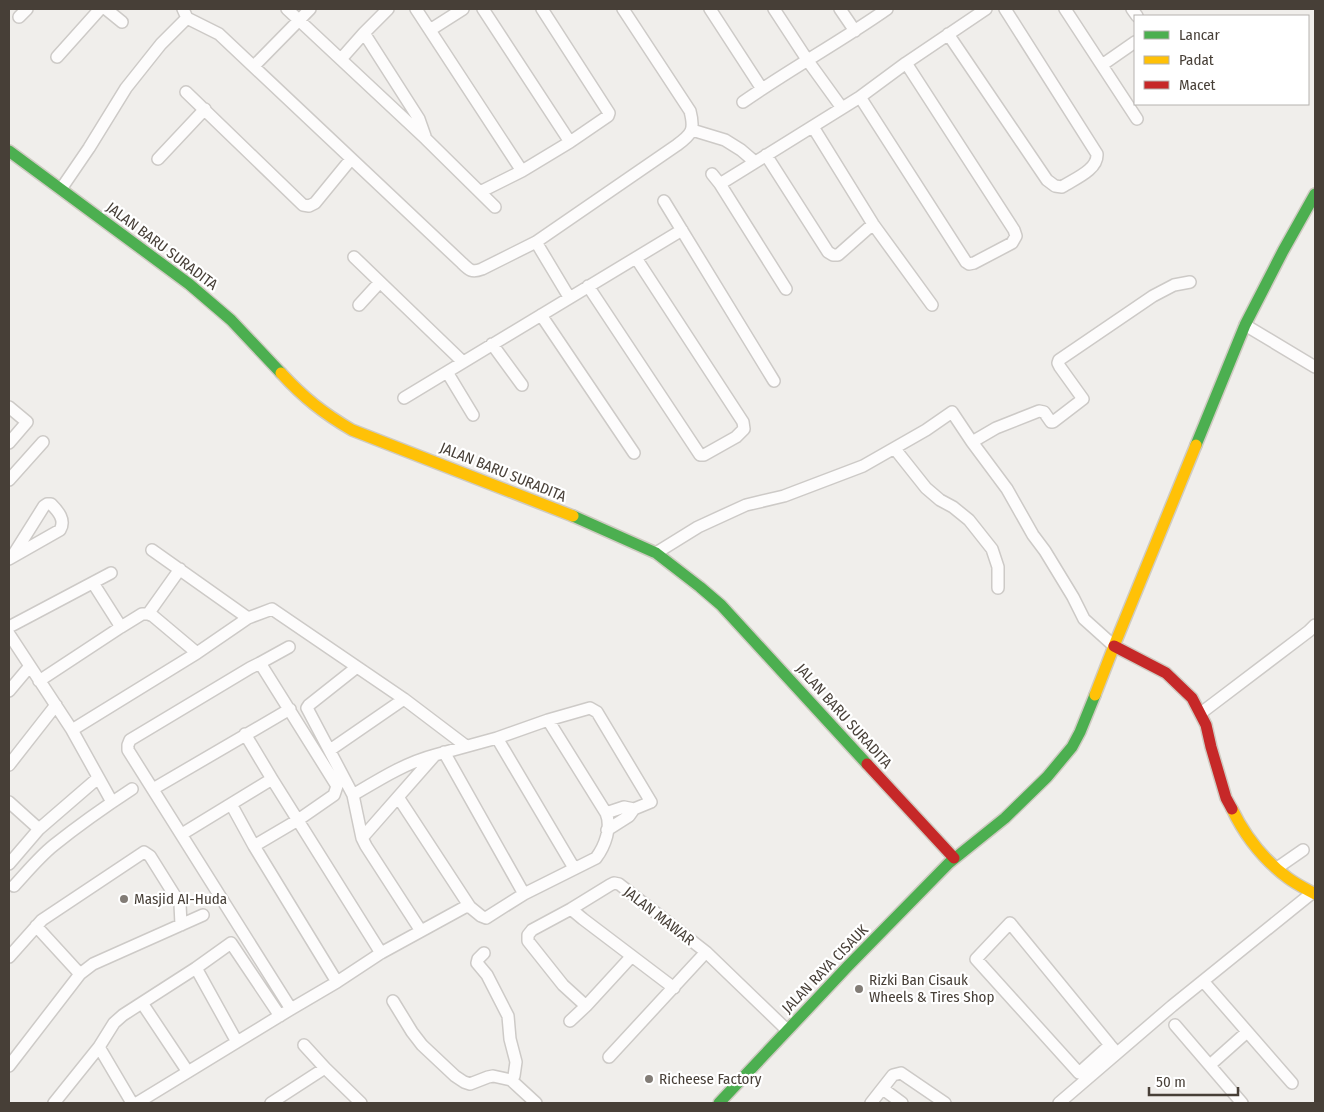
<svg xmlns="http://www.w3.org/2000/svg" width="1324" height="1112" font-family="'Fira Sans Condensed',sans-serif">
  <rect width="100%" height="100%" fill="#f0eeeb"/>
  <g fill="none" stroke-linecap="round" stroke-linejoin="round">
    <!-- street casing -->
    <g stroke="#cdcac7" stroke-width="14">
      <path id="street" d="M 106,9 L 122,22
        M 183,9 L 187,18 L 219,34 L 462,263 C 469,270 472,273 482,269 L 536,242 L 677,145 C 692,134 695,130 690,111 L 623,9
        M 287,9 L 426,139 L 495,207
        M 416,9 L 522,171
        M 483,9 L 570,142
        M 710,9 L 762,89
        M 774,9 L 808,61 L 842,108
        M 840,9 L 855,31
        M 1065,9 L 1137,119
        M 1132,9 L 1137,16
        M 19,17 L 27,9
        M 430,30 L 463,9
        M 364,33 L 419,119 L 425,136
        M 948,34 L 1047,180 L 1055,186 L 1062,187 C 1074,179 1098,170 1097,154 L 1005,9
        M 57,57 L 100,9
        M 341,59 L 364,33 L 388,9
        M 1102,65 L 1135,42
        M 254,66 L 310,9
        M 186,92 L 303,205 L 309,206 L 315,203 L 351,159
        M 860,97 L 966,262 L 969,264 L 974,263 L 1012,243 L 1016,236 L 1014,230 L 906,63
        M 743,102 C 790,69 840,42 887,9
        M 813,127 L 873,224 L 932,305
        M 692,130 L 725,140 L 741,150 L 755,162
        M 766,155 L 828,252 L 833,255 L 838,255 L 873,224
        M 158,159 L 205,109
        M 712,174 L 720,184 L 786,289
        M 720,184 L 860,97 L 906,63 L 986,9
        M 61,189 L 89,148 L 126,88 L 161,44 L 187,18
        M 480,192 L 522,171 L 570,142 L 608,116 L 609,113 L 542,9
        M 664,201 L 774,381
        M 536,242 L 569,297
        M 354,257 L 463,362
        M 588,286 L 700,455 L 704,455 L 736,437 L 744,429 L 743,422 L 636,258
        M 359,305 L 380,282
        M 541,315 L 634,453
        M 1245,325 L 1315,367
        M 492,344 L 522,385
        M 447,372 L 473,415
        M 404,398 L 682,230
        M 9,407 L 27,422 L 9,443
        M 972,442 L 996,428 L 1039,411 L 1044,412 L 1051,422 L 1053,422 L 1083,399 L 1060,367 L 1058,363 L 1059,360 L 1153,296 L 1174,285 L 1190,282
        M 895,449 L 926,488 L 940,500 L 953,507 L 969,520 L 992,549 L 998,567 L 998,588
        M 9,480 L 43,442
        M 152,550 L 248,618
        M 656,553 L 698,527 L 746,505 L 784,496 L 863,466 L 926,430 L 952,412 L 972,442 L 1007,489 L 1033,535 L 1045,551 L 1073,597 L 1084,619 L 1114,646
        M 9,559 L 60,530 C 66,520 58,511 51,504 L 47,504 L 44,506 L 12,557
        M 93,583 L 121,627
        M 148,614 L 153,616 L 197,653
        M 9,627 L 111,573
        M 9,634 L 72,730 L 112,802
        M 260,663 L 289,647
        M 357,667 L 309,705 L 307,708 L 353,795 L 362,838 L 366,846 L 421,931
        M 39,681 L 121,627 L 142,614 L 148,614 L 180,569
        M 9,691 L 30,666
        M 1201,713 L 1309,631 L 1315,625
        M 72,730 L 197,653 L 248,618 L 272,609 L 404,699 L 466,746
        M 245,734 L 272,779 L 381,953
        M 497,738 L 574,868
        M 330,750 L 404,699
        M 444,752 L 524,894
        M 9,765 L 56,705
        M 153,789 L 290,709
        M 353,795 C 380,779 405,763 435,755
        M 398,797 L 470,907 L 481,916 L 486,918 L 524,894 L 596,858 C 605,846 612,827 606,813 L 548,720
        M 9,802 L 39,829
        M 231,804 L 254,846 L 337,982
        M 606,813 L 624,807 L 634,809
        M 182,834 L 272,779
        M 362,838 L 435,755 L 497,738 L 548,720 L 590,708 L 597,712 L 651,802 L 634,809 L 629,816 L 607,830
        M 254,846 L 298,820 L 334,795 L 337,786 L 260,663 L 250,668 L 130,740 L 128,745 L 128,750 L 291,1009
        M 9,864 L 39,829 L 98,778
        M 1277,868 L 1303,850
        M 14,886 C 27,872 39,857 54,845 C 79,825 106,806 132,789
        M 571,909 L 583,919 L 674,988
        M 36,926 L 80,974
        M 484,953 L 478,959 L 477,963 L 487,975 L 508,1016 L 510,1039 L 516,1062 L 514,1076 L 511,1080
        M 9,957 L 42,920 L 144,852 L 150,856 L 180,904 L 181,925
        M 631,957 L 586,1006 L 563,985 L 528,941 L 528,935 L 532,930 L 571,909 L 610,885 L 614,883 L 619,884 L 706,952 L 787,1030
        M 196,968 L 237,1042
        M 1203,981 L 1292,1083
        M 393,1001 L 412,1032 L 422,1045 L 455,1076 L 464,1082 L 470,1084 L 488,1077 L 493,1076 L 511,1080 L 536,1103
        M 142,1003 L 188,1072
        M 570,1021 L 586,1006
        M 1175,1025 L 1242,1103
        M 304,1045 L 325,1068 L 361,1103
        M 1110,1045 L 1079,1073 L 976,959 L 1010,923 L 1110,1045 L 1117,1053
        M 99,1047 L 132,1103
        M 609,1057 L 706,952
        M 1210,1065 L 1247,1032
        M 9,1066 L 80,974 L 93,964 L 203,915
        M 883,1089 L 902,1103
        M 54,1103 L 99,1047 L 114,1023 L 123,1015 L 196,968 L 231,943 L 280,1016
        M 137,1103 L 291,1009 L 337,982 L 381,953 L 465,907 L 470,907
        M 271,1103 L 325,1068
        M 871,1103 L 893,1075 L 901,1073 L 945,1103
        M 1059,1103 L 1172,1006 L 1312,893"/>
    </g>
    <!-- fast casing -->
    <g stroke="#cfcbc2" stroke-width="14">
      <path id="fast" d="M 9,151 L 189,284 L 231,320 L 281,373
        M 1196,445 L 1245,325 L 1283,251 L 1315,194
        M 573,516 L 656,553 L 700,587 L 721,605 L 867,764
        M 719,1103 L 848,966 L 949,863 L 1005,818 L 1047,777 L 1072,747 L 1080,732 L 1095,695"/>
    </g>
    <!-- slow casing -->
    <g stroke="#cfcbc2" stroke-width="14">
      <path id="slow" d="M 281,373 C 304,398 323,413 352,430 L 573,516
        M 1095,695 L 1114,646 L 1196,445
        M 1232,809 C 1245,836 1264,860 1288,878 C 1296,884 1306,889 1315,894"/>
    </g>
    <!-- jam casing -->
    <g stroke="#cfcbc2" stroke-width="14">
      <path id="jam" d="M 1114,646 L 1166,673 L 1192,698 L 1206,725 L 1211,747 L 1226,798 L 1232,809
        M 867,764 L 954,858"/>
    </g>
    <!-- street -->
    <use href="#street" stroke="#fdfcfc" stroke-width="11"/>
    <!-- fast -->
    <use href="#fast" stroke="#4caf50" stroke-width="11"/>
    <!-- slow -->
    <use href="#slow" stroke="#ffc107" stroke-width="11"/>
    <!-- jam -->
    <use href="#jam" stroke="#c62828" stroke-width="11"/>
  </g>
  <!-- markers -->
  <g fill="#827c76" stroke="#fff" stroke-width="2">
    <circle cx="124" cy="899" r="5"/>
    <circle cx="859" cy="989" r="5"/>
    <circle cx="649" cy="1079" r="5"/>
  </g>
  <g text-anchor="middle" stroke-width="4.5" stroke-linejoin="round" paint-order="stroke">
    <!-- street labels -->
    <g font-size="15" fill="#473f37" stroke="#fff">
      <text transform="translate(162 246) rotate(37)" y="5">JALAN BARU SURADITA</text>
      <text transform="translate(503 472) rotate(22)" y="5">JALAN BARU SURADITA</text>
      <text transform="translate(844 716) rotate(48)" y="5">JALAN BARU SURADITA</text>
      <text transform="translate(659 916) rotate(38)" y="5">JALAN MAWAR</text>
      <text transform="translate(825 969) rotate(-46)" y="5">JALAN RAYA CISAUK</text>
    </g>
    <!-- poi labels -->
    <g font-size="15" fill="#473f37" stroke="#fff" text-anchor="start">
      <text x="134" y="904">Masjid AI-Huda</text>
      <text x="869" y="985">Rizki Ban Cisauk<tspan x="869" dy="17">Wheels &amp; Tires Shop</tspan></text>
      <text x="659" y="1084">Richeese Factory</text>
    </g>
  </g>
  <!-- border -->
  <rect width="1324" height="1112" fill="none" stroke="#473f37" stroke-width="20"/>
  <!-- legend -->
  <rect x="1134" y="15" width="175" height="90" fill="#ffffff" stroke="#b5b2af"/>
  <rect x="1144" y="31" width="25" height="8" fill="#4caf50" stroke="#b5b2af"/>
  <text x="1179" y="40" font-size="15" fill="#473f37">Lancar</text>
  <rect x="1144" y="56" width="25" height="8" fill="#ffc107" stroke="#b5b2af"/>
  <text x="1179" y="65" font-size="15" fill="#473f37">Padat</text>
  <rect x="1144" y="81" width="25" height="8" fill="#c62828" stroke="#b5b2af"/>
  <text x="1179" y="90" font-size="15" fill="#473f37">Macet</text>
  <!-- scale -->
  <path d="M1149 1087v8h89v-8" fill="none" stroke="#473f37" stroke-width="2.5"/>
  <text x="1156" y="1087" font-size="15" fill="#473f37" stroke="#ffffff" stroke-width="4" paint-order="stroke">50 m</text>
</svg>
